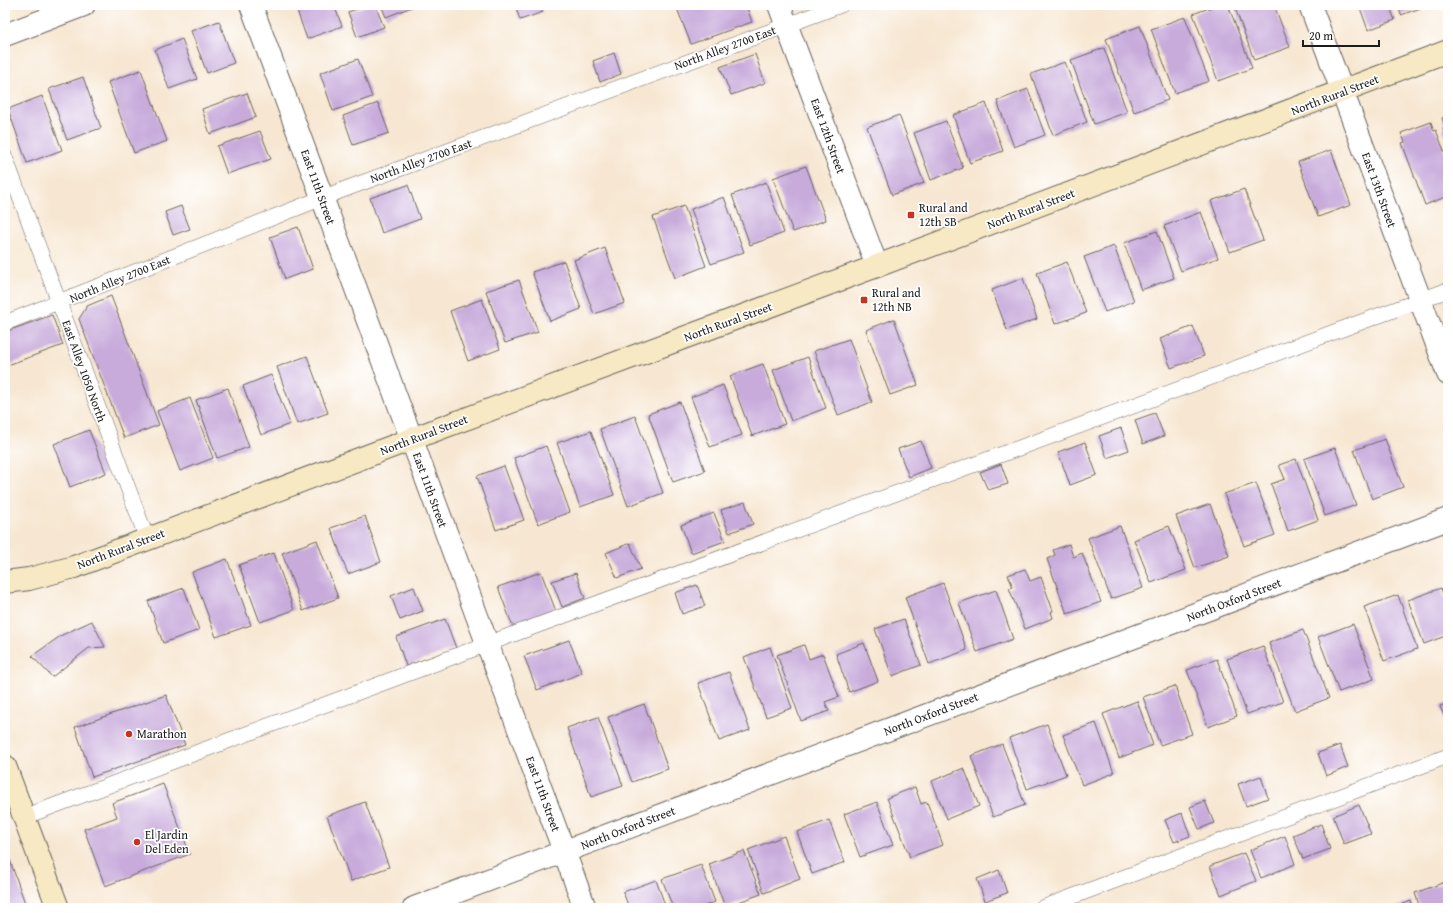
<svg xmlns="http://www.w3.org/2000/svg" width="1453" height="913" font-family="'Gentium Book Plus',serif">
  <rect width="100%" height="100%" fill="#fff"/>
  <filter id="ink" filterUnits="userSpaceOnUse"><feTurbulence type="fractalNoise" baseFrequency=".025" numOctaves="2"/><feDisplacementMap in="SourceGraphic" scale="8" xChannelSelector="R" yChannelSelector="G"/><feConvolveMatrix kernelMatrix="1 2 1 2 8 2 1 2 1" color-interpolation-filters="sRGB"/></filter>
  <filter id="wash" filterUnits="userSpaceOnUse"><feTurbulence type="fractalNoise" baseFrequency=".012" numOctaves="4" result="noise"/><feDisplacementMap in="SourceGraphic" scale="16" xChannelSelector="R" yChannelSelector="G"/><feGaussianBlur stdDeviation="0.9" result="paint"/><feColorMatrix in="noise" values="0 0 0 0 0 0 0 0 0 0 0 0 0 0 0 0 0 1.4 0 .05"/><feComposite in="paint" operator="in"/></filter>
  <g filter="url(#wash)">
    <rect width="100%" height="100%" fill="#f7e7d2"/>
    <g id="blocks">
      <!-- building -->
      <path fill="#c8abdb" d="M 295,5 L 334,5 L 342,26 L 307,39 Z
        M 368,5 L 375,5 L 384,27 L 357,37 L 348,12 Z
        M 381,5 L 417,5 L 386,17 Z
        M 515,5 L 541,5 L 543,12 L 520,20 Z
        M 678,5 L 746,5 L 752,22 L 691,44 L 676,6 Z
        M 1217,5 L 1228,5 L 1252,68 L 1218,81 L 1193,14 Z
        M 1234,5 L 1274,5 L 1290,47 L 1254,60 Z
        M 1359,5 L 1389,5 L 1395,20 L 1368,30 Z
        M 1398,5 L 1429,5 L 1401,15 Z
        M 1185,17 L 1209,81 L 1175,93 L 1151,29 Z
        M 219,21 L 234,63 L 207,73 L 191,31 Z
        M 1140,26 L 1168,100 L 1134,112 L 1106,39 Z
        M 182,39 L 197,79 L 169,89 L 155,50 Z
        M 1104,48 L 1127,112 L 1094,124 L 1071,60 Z
        M 614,53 L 621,74 L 600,82 L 593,61 Z
        M 755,54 L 765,83 L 731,95 L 720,67 Z
        M 358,59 L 372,97 L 333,111 L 320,73 Z
        M 1065,62 L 1087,122 L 1053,135 L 1031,74 Z
        M 141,70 L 167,141 L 134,153 L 108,82 Z
        M 83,77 L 101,128 L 67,140 L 49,89 Z
        M 1028,89 L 1045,135 L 1014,147 L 997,101 Z
        M 247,93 L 256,117 L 210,134 L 202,109 Z
        M 42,96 L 62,150 L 27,163 L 8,109 Z
        M 378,103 L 389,133 L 353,145 L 343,116 Z
        M 986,103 L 1003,151 L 970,163 L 953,115 Z
        M 899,115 L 924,183 L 892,195 L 867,127 Z
        M 1448,116 L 1448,141 L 1443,129 L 1446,128 L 1442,118 Z
        M 946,121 L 963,168 L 931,180 L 914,133 Z
        M 1431,122 L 1434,131 L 1436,130 L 1448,161 L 1448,196 L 1425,205 L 1402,143 L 1405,142 L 1401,133 Z
        M 260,131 L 271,159 L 227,174 L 217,146 Z
        M 1331,150 L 1351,205 L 1318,217 L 1298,162 Z
        M 806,166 L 826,220 L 793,232 L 773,178 Z
        M 766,182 L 784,233 L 750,245 L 732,195 Z
        M 408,185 L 420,219 L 382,233 L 370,198 Z
        M 1244,189 L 1263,240 L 1230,252 L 1211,201 Z
        M 724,197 L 744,252 L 711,264 L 691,209 Z
        M 181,206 L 190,229 L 173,235 L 165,212 Z
        M 684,206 L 706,266 L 675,278 L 653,217 Z
        M 1201,212 L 1218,258 L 1181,271 L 1164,226 Z
        M 298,227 L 313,269 L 285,279 L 270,237 Z
        M 1157,231 L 1174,278 L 1141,290 L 1124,243 Z
        M 1114,246 L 1134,301 L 1105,312 L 1084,257 Z
        M 605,248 L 625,303 L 594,314 L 574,260 Z
        M 564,261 L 581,309 L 550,321 L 532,272 Z
        M 1067,262 L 1086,313 L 1055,324 L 1037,273 Z
        M 1023,278 L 1037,319 L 1007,330 L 992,290 Z
        M 519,280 L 538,332 L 505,343 L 486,291 Z
        M 111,296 L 159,425 L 124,438 L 79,319 L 87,306 Z
        M 482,299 L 500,349 L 468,361 L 450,311 Z
        M 52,315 L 63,345 L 5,366 L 5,332 Z
        M 894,319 L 918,385 L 890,395 L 866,330 Z
        M 1193,326 L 1204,356 L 1171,368 L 1160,339 Z
        M 849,339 L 872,402 L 838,415 L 814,351 Z
        M 307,356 L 328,413 L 297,424 L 277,367 Z
        M 808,357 L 826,408 L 791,421 L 773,370 Z
        M 763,364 L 785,424 L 752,436 L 730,376 Z
        M 271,375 L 290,424 L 261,435 L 243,386 Z
        M 723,385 L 742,435 L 710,447 L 691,397 Z
        M 228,388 L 249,447 L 217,458 L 196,400 Z
        M 190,398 L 213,458 L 180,471 L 157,411 Z
        M 680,402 L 705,471 L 673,482 L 648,414 Z
        M 1155,413 L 1164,436 L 1143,444 L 1135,420 Z
        M 635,416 L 663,493 L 628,506 L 600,429 Z
        M 1121,428 L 1129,450 L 1107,458 L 1099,436 Z
        M 89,430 L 106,473 L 70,487 L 54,444 Z
        M 591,431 L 614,495 L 580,507 L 557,443 Z
        M 1385,439 L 1403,487 L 1372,499 L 1354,450 Z
        M 921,441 L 931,468 L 909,477 L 898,449 Z
        M 1085,442 L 1097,475 L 1070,485 L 1058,452 Z
        M 546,446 L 570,512 L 538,524 L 514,458 Z
        M 1335,448 L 1356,505 L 1325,516 L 1304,459 Z
        M 1296,459 L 1318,520 L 1288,531 L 1271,484 L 1285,479 L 1279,465 Z
        M 1001,464 L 1008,484 L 988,490 L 980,472 Z
        M 504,466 L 524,520 L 496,530 L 477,476 Z
        M 1256,483 L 1275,535 L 1244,546 L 1224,494 Z
        M 745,502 L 753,524 L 729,533 L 721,510 Z
        M 1210,504 L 1229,556 L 1195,568 L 1176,516 Z
        M 714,513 L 725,541 L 691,553 L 681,525 Z
        M 365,516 L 381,562 L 348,574 L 331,528 Z
        M 1120,526 L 1143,588 L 1111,599 L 1088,538 Z
        M 1169,526 L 1186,570 L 1151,583 L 1134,540 Z
        M 317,540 L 338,598 L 303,611 L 282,553 Z
        M 630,543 L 641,569 L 617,578 L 606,553 Z
        M 1069,544 L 1073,557 L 1082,553 L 1101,602 L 1067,614 L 1047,559 L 1055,555 L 1053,550 Z
        M 274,553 L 294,610 L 260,622 L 239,565 Z
        M 227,559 L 251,625 L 216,637 L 192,572 Z
        M 1025,569 L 1030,581 L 1041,577 L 1053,611 L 1051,612 L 1053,618 L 1025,629 L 1009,588 L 1013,587 L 1008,575 Z
        M 541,572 L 557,614 L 514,630 L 498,587 Z
        M 576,573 L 585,598 L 562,607 L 552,581 Z
        M 943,583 L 967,650 L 929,664 L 905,597 Z
        M 697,585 L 705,606 L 682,614 L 675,593 Z
        M 414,587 L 423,611 L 400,620 L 391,596 Z
        M 184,588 L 199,630 L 163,643 L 148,601 Z
        M 1441,588 L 1448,608 L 1448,635 L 1424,644 L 1408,600 Z
        M 996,590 L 1013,639 L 977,652 L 959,603 Z
        M 1398,595 L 1417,649 L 1384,661 L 1364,607 Z
        M 445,619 L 456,648 L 406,666 L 396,637 Z
        M 904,619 L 921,665 L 892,676 L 875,629 Z
        M 92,621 L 105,647 L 89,648 L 52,677 L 32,656 L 62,635 Z
        M 1353,624 L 1374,679 L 1339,692 L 1318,637 Z
        M 1303,630 L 1329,698 L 1295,711 L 1269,643 Z
        M 569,640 L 582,673 L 537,690 L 524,656 Z
        M 864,643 L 878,681 L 849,692 L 836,654 Z
        M 804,645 L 809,659 L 823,654 L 839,697 L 825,702 L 829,711 L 801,721 L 777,655 Z
        M 1263,646 L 1283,702 L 1247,714 L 1227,659 Z
        M 770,647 L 792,708 L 766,717 L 744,657 Z
        M 1217,659 L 1237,716 L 1208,727 L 1187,670 Z
        M 729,672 L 750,730 L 719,741 L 698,683 Z
        M 1175,686 L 1192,734 L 1160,745 L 1143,697 Z
        M 166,695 L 185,745 L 92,777 L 75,727 Z
        M 1137,701 L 1153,745 L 1119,758 L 1103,714 Z
        M 1448,703 L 1448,727 L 1440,706 Z
        M 644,704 L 668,769 L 632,782 L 608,717 Z
        M 598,717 L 623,786 L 591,797 L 567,728 Z
        M 1096,723 L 1114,773 L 1082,785 L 1063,735 Z
        M 1047,724 L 1066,775 L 1027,789 L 1009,738 Z
        M 1002,744 L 1025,805 L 993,817 L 971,756 Z
        M 1340,745 L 1348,767 L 1326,776 L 1318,753 Z
        M 964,768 L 979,806 L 947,819 L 932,781 Z
        M 1261,776 L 1268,798 L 1246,806 L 1238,784 Z
        M 163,784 L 190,854 L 105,886 L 84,829 L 117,817 L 112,803 Z
        M 915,787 L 921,804 L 927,802 L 943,845 L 910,857 L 887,798 Z
        M 1205,801 L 1214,823 L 1199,829 L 1190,807 Z
        M 365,802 L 389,867 L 351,881 L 327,816 Z
        M 877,802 L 893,845 L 860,857 L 844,814 Z
        M 1359,805 L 1371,834 L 1344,844 L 1333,816 Z
        M 1182,813 L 1190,836 L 1174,842 L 1165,820 Z
        M 829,820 L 845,862 L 812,874 L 797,832 Z
        M 1321,824 L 1330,849 L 1303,859 L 1293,835 Z
        M 784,836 L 800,879 L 764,893 L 748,850 Z
        M 1285,836 L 1295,864 L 1261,878 L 1250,850 Z
        M 5,846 L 26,906 L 20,908 L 5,908 Z
        M 744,851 L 761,894 L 725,907 L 709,864 Z
        M 1244,853 L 1256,881 L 1221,895 L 1210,866 Z
        M 701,865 L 715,902 L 699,908 L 673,908 L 662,879 Z
        M 999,870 L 1007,893 L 985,901 L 977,879 Z
        M 656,880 L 666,908 L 629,908 L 623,892 Z
        M 1448,881 L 1448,908 L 1420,908 L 1415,893 Z
        M 1411,901 L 1413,908 L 1393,908 Z"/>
    </g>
  </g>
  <g filter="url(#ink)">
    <use href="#blocks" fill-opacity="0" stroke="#69635c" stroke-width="1"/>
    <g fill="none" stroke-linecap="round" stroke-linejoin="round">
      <!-- lane casing -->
      <g stroke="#69635c" stroke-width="16">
        <path id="lane" d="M 5,157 L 147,539
          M 5,323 L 340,191 L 841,5
          M 24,817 L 506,637 L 1448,290
          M 1042,908 L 1448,756"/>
      </g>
      <!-- street casing -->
      <g stroke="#69635c" stroke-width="24">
        <path id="street" d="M 251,5 L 585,908
          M 779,5 L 877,266
          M 1310,5 L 1448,374
          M 5,35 L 84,5
          M 414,908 L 1448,519"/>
      </g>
      <!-- secondary casing -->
      <g stroke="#69635c" stroke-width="24">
        <path id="secondary" d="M 5,582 L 29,579 L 74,567 L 433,431 L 877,266 L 1448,51
          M 5,766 L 58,908"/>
      </g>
      <!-- lane -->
      <use href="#lane" stroke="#fff" stroke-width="15"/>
      <!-- street -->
      <use href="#street" stroke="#fff" stroke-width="22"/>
      <!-- secondary -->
      <use href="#secondary" stroke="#f6e9c3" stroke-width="22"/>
    </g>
  </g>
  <!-- markers -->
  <g fill="#c8321e" stroke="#fff" stroke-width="1.5">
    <rect x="907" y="211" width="8" height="8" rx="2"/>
    <rect x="860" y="296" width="8" height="8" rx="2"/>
    <circle cx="129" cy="734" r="4"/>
    <circle cx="137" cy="842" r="4"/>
  </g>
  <g text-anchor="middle" stroke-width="3.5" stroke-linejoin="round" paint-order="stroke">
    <!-- street labels -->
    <g font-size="12" fill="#1c1c1c" stroke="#fff">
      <text transform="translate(725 48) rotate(-20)" y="4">North Alley 2700 East</text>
      <text transform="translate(1335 95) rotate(-21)" y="4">North Rural Street</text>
      <text transform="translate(828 136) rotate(70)" y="4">East 12th Street</text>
      <text transform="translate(421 161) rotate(-20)" y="4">North Alley 2700 East</text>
      <text transform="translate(318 187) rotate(70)" y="4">East 11th Street</text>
      <text transform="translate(1379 190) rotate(70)" y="4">East 13th Street</text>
      <text transform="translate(1031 209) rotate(-21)" y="4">North Rural Street</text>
      <text transform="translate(120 279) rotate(-22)" y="4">North Alley 2700 East</text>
      <text transform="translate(728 322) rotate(-20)" y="4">North Rural Street</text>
      <text transform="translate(84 371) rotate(70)" y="4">East Alley 1050 North</text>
      <text transform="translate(424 435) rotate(-21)" y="4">North Rural Street</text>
      <text transform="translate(430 490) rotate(70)" y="4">East 11th Street</text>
      <text transform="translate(121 549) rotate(-21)" y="4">North Rural Street</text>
      <text transform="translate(1234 600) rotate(-21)" y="4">North Oxford Street</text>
      <text transform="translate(931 714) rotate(-21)" y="4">North Oxford Street</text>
      <text transform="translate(543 794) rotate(70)" y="4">East 11th Street</text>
      <text transform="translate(628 828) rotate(-21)" y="4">North Oxford Street</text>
    </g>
    <!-- poi labels -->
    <g font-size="12" fill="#1c1c1c" stroke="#fff" text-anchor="start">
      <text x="919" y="212">Rural and<tspan x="919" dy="14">12th SB</tspan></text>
      <text x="872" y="297">Rural and<tspan x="872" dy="14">12th NB</tspan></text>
      <text x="137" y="738">Marathon</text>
      <text x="145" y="839">El Jardin<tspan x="145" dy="14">Del Eden</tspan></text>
    </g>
  </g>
  <!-- margin -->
  <rect width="1453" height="913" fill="none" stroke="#fff" stroke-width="20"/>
  <!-- scale -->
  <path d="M1303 40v6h76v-6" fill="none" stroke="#1c1c1c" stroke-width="2"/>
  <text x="1309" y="40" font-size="12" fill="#1c1c1c" stroke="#ffffff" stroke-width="3" paint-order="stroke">20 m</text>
</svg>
